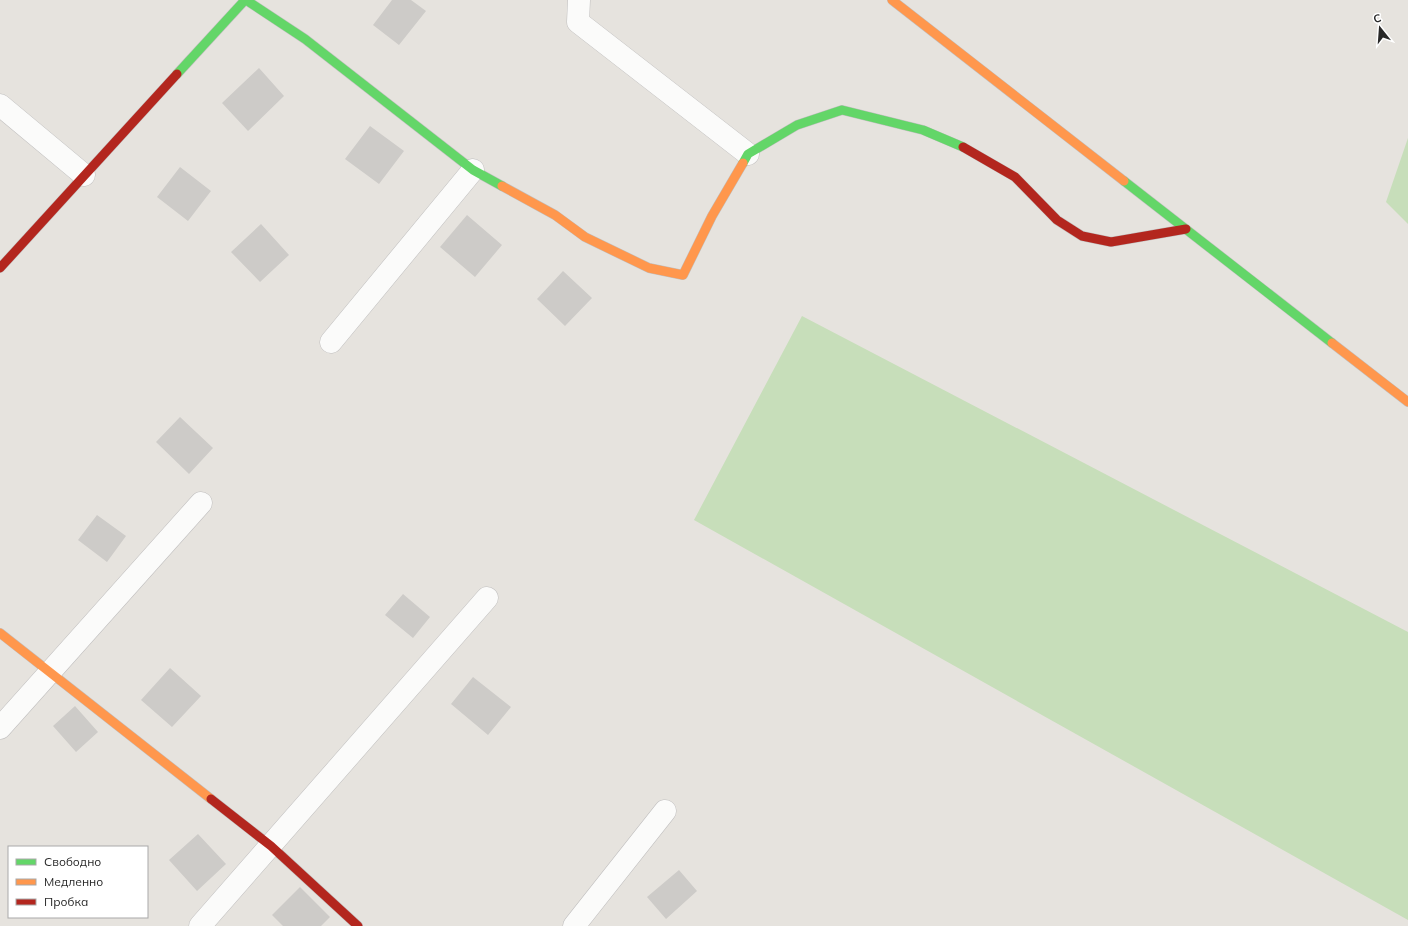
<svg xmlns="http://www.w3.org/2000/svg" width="1408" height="926" font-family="Mulish,sans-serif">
  <rect width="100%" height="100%" fill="#e6e3de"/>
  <!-- green -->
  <path fill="#c7deba" d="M 1408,138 L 1408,224 L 1386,202 Z
    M 802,316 L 1408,632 L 1408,920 L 694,520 Z"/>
  <!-- building -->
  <path fill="#cdcbc8" d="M 392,0 L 411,0 L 426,11 L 399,45 L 373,25 Z
    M 259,68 L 284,96 L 248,131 L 222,103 Z
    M 370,126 L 404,151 L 379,184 L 345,159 Z
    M 180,167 L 211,191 L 188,221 L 157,197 Z
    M 467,215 L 502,245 L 475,277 L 440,247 Z
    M 261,224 L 289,255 L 260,282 L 231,252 Z
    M 563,271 L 592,298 L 565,326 L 537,299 Z
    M 180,417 L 213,448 L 189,474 L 156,442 Z
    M 97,515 L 126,536 L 107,562 L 78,540 Z
    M 403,594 L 430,617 L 413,638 L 385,615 Z
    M 170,668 L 201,696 L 172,727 L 141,700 Z
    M 473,677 L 511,707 L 488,735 L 451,704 Z
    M 75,706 L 98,732 L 76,752 L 53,726 Z
    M 198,834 L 226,864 L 197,891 L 169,860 Z
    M 679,870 L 697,891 L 666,919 L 647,897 Z
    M 300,887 L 330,917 L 321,926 L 283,926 L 272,915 Z"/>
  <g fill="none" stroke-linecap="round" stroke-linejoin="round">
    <!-- street casing -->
    <g stroke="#c0bfbf" stroke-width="23">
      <path id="street" d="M 579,0 L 578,22 L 748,154
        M 0,105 L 84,175
        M 331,342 L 473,170
        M 0,728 L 201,503
        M 200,926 L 487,598
        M 574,926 L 665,811"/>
    </g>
    <!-- fast casing -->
    <g stroke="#c0bfbf" stroke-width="10">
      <path id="fast" d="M 246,0 L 305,39 L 473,170 L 502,186
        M 177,74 L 245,0
        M 743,163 L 748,154 L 797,125 L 842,110 L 923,130 L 963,147
        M 1124,181 L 1332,343"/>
    </g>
    <!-- slow casing -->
    <g stroke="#c0bfbf" stroke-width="10">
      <path id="slow" d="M 892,0 L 1124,181
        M 502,186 L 555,215 L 585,237 L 649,268 L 683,275 L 712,216 L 743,163
        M 1332,343 L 1408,402
        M 0,633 L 211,799"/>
    </g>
    <!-- jam casing -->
    <g stroke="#c0bfbf" stroke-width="10">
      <path id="jam" d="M 963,147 L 1015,177 L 1057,220 L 1082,236 L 1111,242 L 1186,229
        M 0,268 L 177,74
        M 211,799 L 271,846 L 358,926"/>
    </g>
    <!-- street -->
    <use href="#street" stroke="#fbfbfa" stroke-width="22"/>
    <!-- fast -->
    <use href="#fast" stroke="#63d668" stroke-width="9"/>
    <!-- slow -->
    <use href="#slow" stroke="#ff974d" stroke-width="9"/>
    <!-- jam -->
    <use href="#jam" stroke="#b3261e" stroke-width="9"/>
  </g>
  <!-- legend -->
  <rect x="8" y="846" width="140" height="72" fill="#ffffff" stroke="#a9a9a9"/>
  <rect x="16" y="859" width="20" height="6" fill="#63d668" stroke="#a9a9a9"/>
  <text x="44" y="866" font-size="12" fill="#282828">Свободно</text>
  <rect x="16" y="879" width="20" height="6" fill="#ff974d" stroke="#a9a9a9"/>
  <text x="44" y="886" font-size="12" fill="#282828">Медленно</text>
  <rect x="16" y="899" width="20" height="6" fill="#b3261e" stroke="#a9a9a9"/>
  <text x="44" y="906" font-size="12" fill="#282828">Пробка</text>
  <!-- north arrow -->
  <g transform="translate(1380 28) rotate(343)" stroke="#ffffff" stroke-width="3" paint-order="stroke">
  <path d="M0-3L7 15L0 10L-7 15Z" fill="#282828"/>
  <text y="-6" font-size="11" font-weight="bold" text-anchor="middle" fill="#282828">С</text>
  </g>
</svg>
